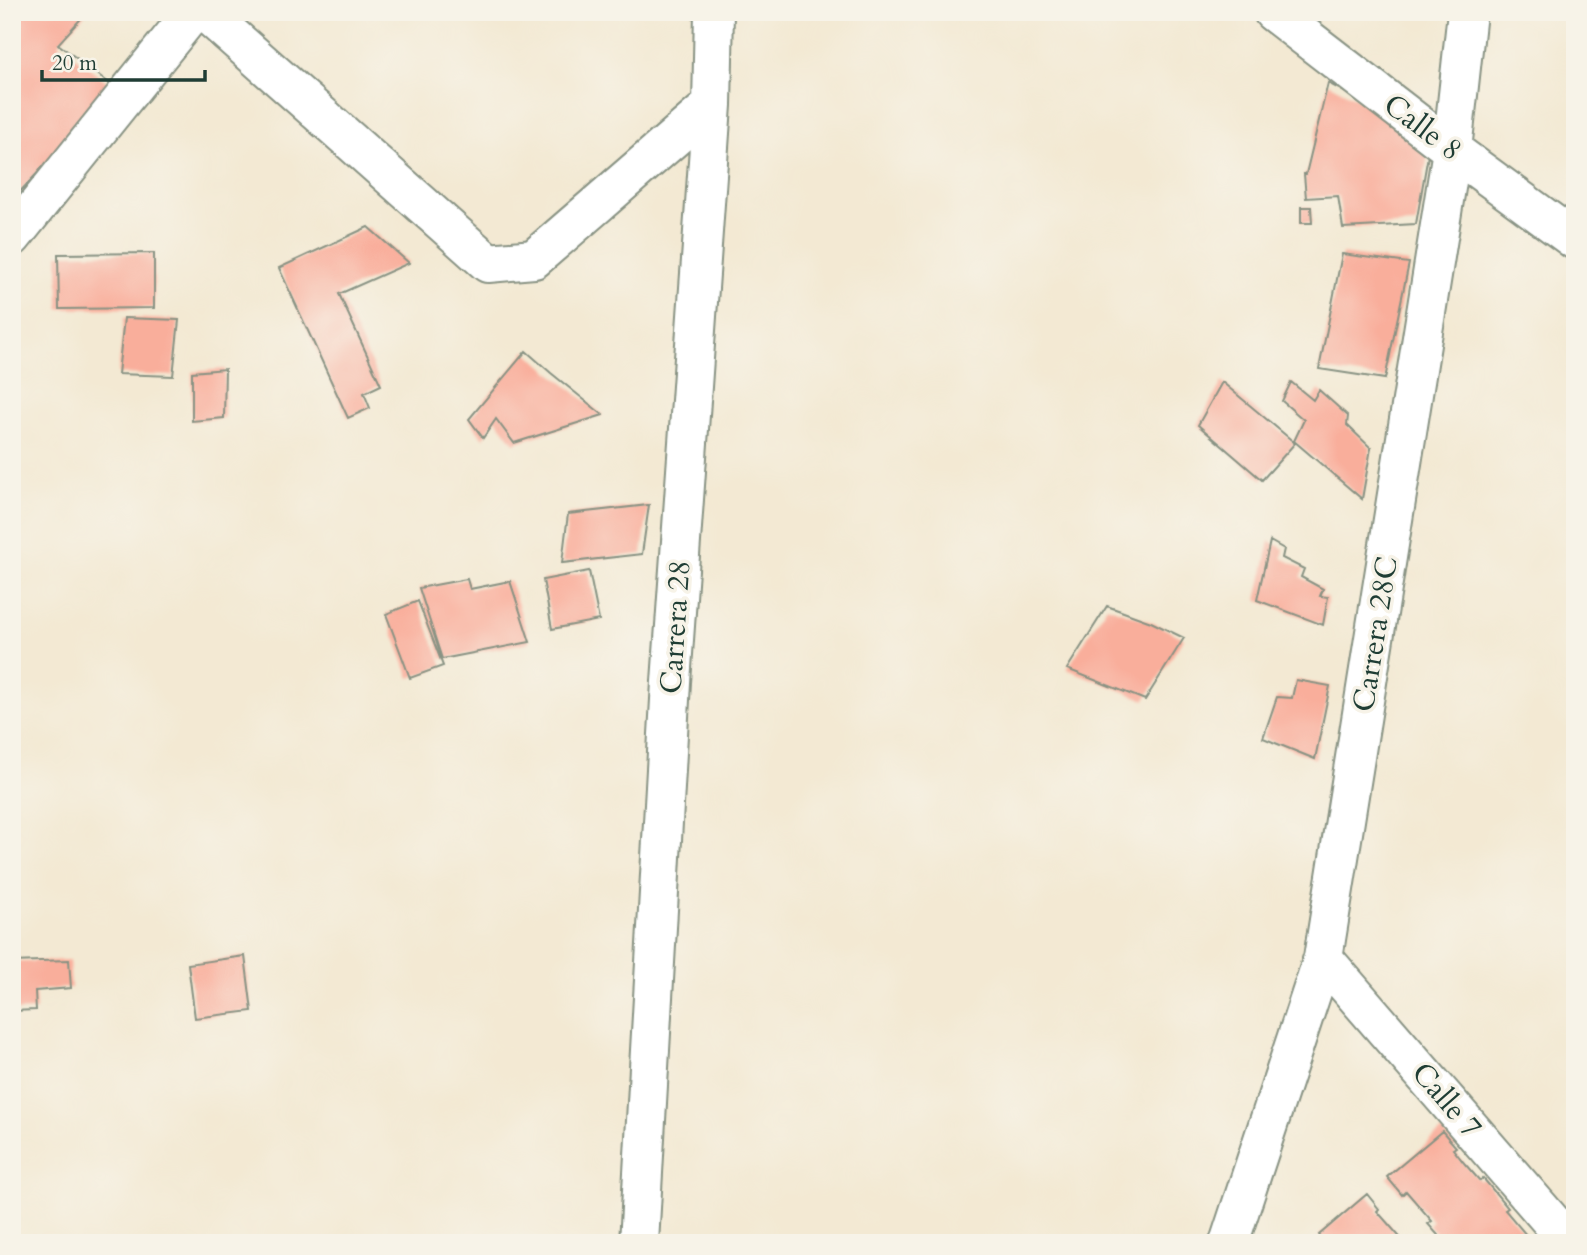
<svg xmlns="http://www.w3.org/2000/svg" width="1587" height="1255" font-family="Cardo,serif">
  <rect width="100%" height="100%" fill="#f7f3e8"/>
  <filter id="ink" filterUnits="userSpaceOnUse"><feTurbulence type="fractalNoise" baseFrequency=".0143" numOctaves="2"/><feDisplacementMap in="SourceGraphic" scale="14" xChannelSelector="R" yChannelSelector="G"/><feConvolveMatrix kernelMatrix="1 2 1 2 8 2 1 2 1" color-interpolation-filters="sRGB"/></filter>
  <filter id="wash" filterUnits="userSpaceOnUse"><feTurbulence type="fractalNoise" baseFrequency=".00686" numOctaves="4" result="noise"/><feDisplacementMap in="SourceGraphic" scale="28" xChannelSelector="R" yChannelSelector="G"/><feGaussianBlur stdDeviation="1.57" result="paint"/><feColorMatrix in="noise" values="0 0 0 0 0 0 0 0 0 0 0 0 0 0 0 0 0 1.4 0 .05"/><feComposite in="paint" operator="in"/></filter>
  <g filter="url(#wash)">
    <rect width="100%" height="100%" fill="#f3e9d3"/>
    <g id="blocks">
      <!-- building -->
      <path fill="#f9ae9b" d="M 12,12 L 87,12 L 58,44 L 117,89 L 12,200 L 12,93 L 18,87 L 12,83 Z
        M 1328,83 L 1431,138 L 1416,224 L 1343,228 L 1338,196 L 1306,198 L 1304,174 L 1306,174 Z
        M 1301,207 L 1311,207 L 1312,223 L 1301,223 Z
        M 368,227 L 409,263 L 339,294 L 381,385 L 364,393 L 370,408 L 348,418 L 279,268 Z
        M 154,253 L 154,308 L 59,309 L 58,254 Z
        M 1342,254 L 1409,263 L 1385,379 L 1319,369 Z
        M 124,318 L 179,320 L 173,376 L 118,374 Z
        M 526,351 L 551,373 L 603,415 L 514,443 L 496,419 L 483,438 L 469,419 Z
        M 225,369 L 224,418 L 192,421 L 192,372 Z
        M 1222,382 L 1295,443 L 1262,480 L 1198,425 Z
        M 1291,382 L 1313,400 L 1319,390 L 1348,416 L 1347,425 L 1371,448 L 1362,499 L 1294,441 L 1304,420 L 1282,401 Z
        M 649,505 L 642,554 L 562,563 L 568,514 Z
        M 1270,541 L 1284,549 L 1282,558 L 1304,569 L 1301,577 L 1323,589 L 1320,596 L 1328,597 L 1323,625 L 1257,600 Z
        M 589,571 L 599,620 L 552,629 L 543,580 Z
        M 467,579 L 470,589 L 510,581 L 530,642 L 442,659 L 419,588 Z
        M 418,601 L 443,666 L 410,678 L 386,614 Z
        M 1107,606 L 1151,622 L 1184,638 L 1145,700 L 1067,669 Z
        M 1296,680 L 1330,686 L 1315,759 L 1263,738 L 1277,697 L 1292,698 Z
        M 245,956 L 252,1011 L 195,1018 L 188,964 Z
        M 69,960 L 71,988 L 35,991 L 36,1010 L 12,1011 L 12,962 Z
        M 1442,1131 L 1456,1147 L 1453,1149 L 1465,1164 L 1480,1181 L 1483,1178 L 1508,1208 L 1505,1210 L 1533,1243 L 1445,1243 L 1428,1224 L 1432,1221 L 1406,1191 L 1402,1195 L 1387,1177 Z
        M 1367,1194 L 1379,1209 L 1377,1211 L 1405,1243 L 1325,1243 L 1319,1235 Z"/>
    </g>
  </g>
  <g filter="url(#ink)">
    <use href="#blocks" fill-opacity="0" stroke="#899384" stroke-width="2"/>
    <g fill="none" stroke-linecap="round" stroke-linejoin="round">
      <!-- street casing -->
      <g stroke="#899384" stroke-width="42">
        <path id="street" d="M 205,12 L 488,263 L 534,259 L 712,105
          M 1273,12 L 1452,150 L 1575,240
          M 12,237 L 193,12
          M 1323,958 L 1570,1243
          M 639,1243 L 671,682 L 712,105 L 714,12
          M 1229,1243 L 1323,958 L 1452,150 L 1467,12"/>
      </g>
      <!-- street -->
      <use href="#street" stroke="#fff" stroke-width="38"/>
    </g>
  </g>
  <g text-anchor="middle" stroke-width="7" stroke-linejoin="round" paint-order="stroke">
    <!-- street labels -->
    <g font-size="30" fill="#1f3d34" stroke="#f7f3e8">
      <text transform="translate(1423 127) rotate(37)" y="10">Calle 8</text>
      <text transform="translate(675 627) rotate(-86)" y="10">Carrera 28</text>
      <text transform="translate(1375 634) rotate(-81)" y="10">Carrera 28C</text>
      <text transform="translate(1447 1100) rotate(49)" y="10">Calle 7</text>
    </g>
  </g>
  <!-- margin -->
  <rect width="1587" height="1255" fill="none" stroke="#f7f3e8" stroke-width="42"/>
  <!-- scale -->
  <path d="M42 70v10h163v-10" fill="none" stroke="#1f3d34" stroke-width="3.5"/>
  <text x="52" y="70" font-size="21" fill="#1f3d34" stroke="#f7f3e8" stroke-width="5" paint-order="stroke">20 m</text>
</svg>
